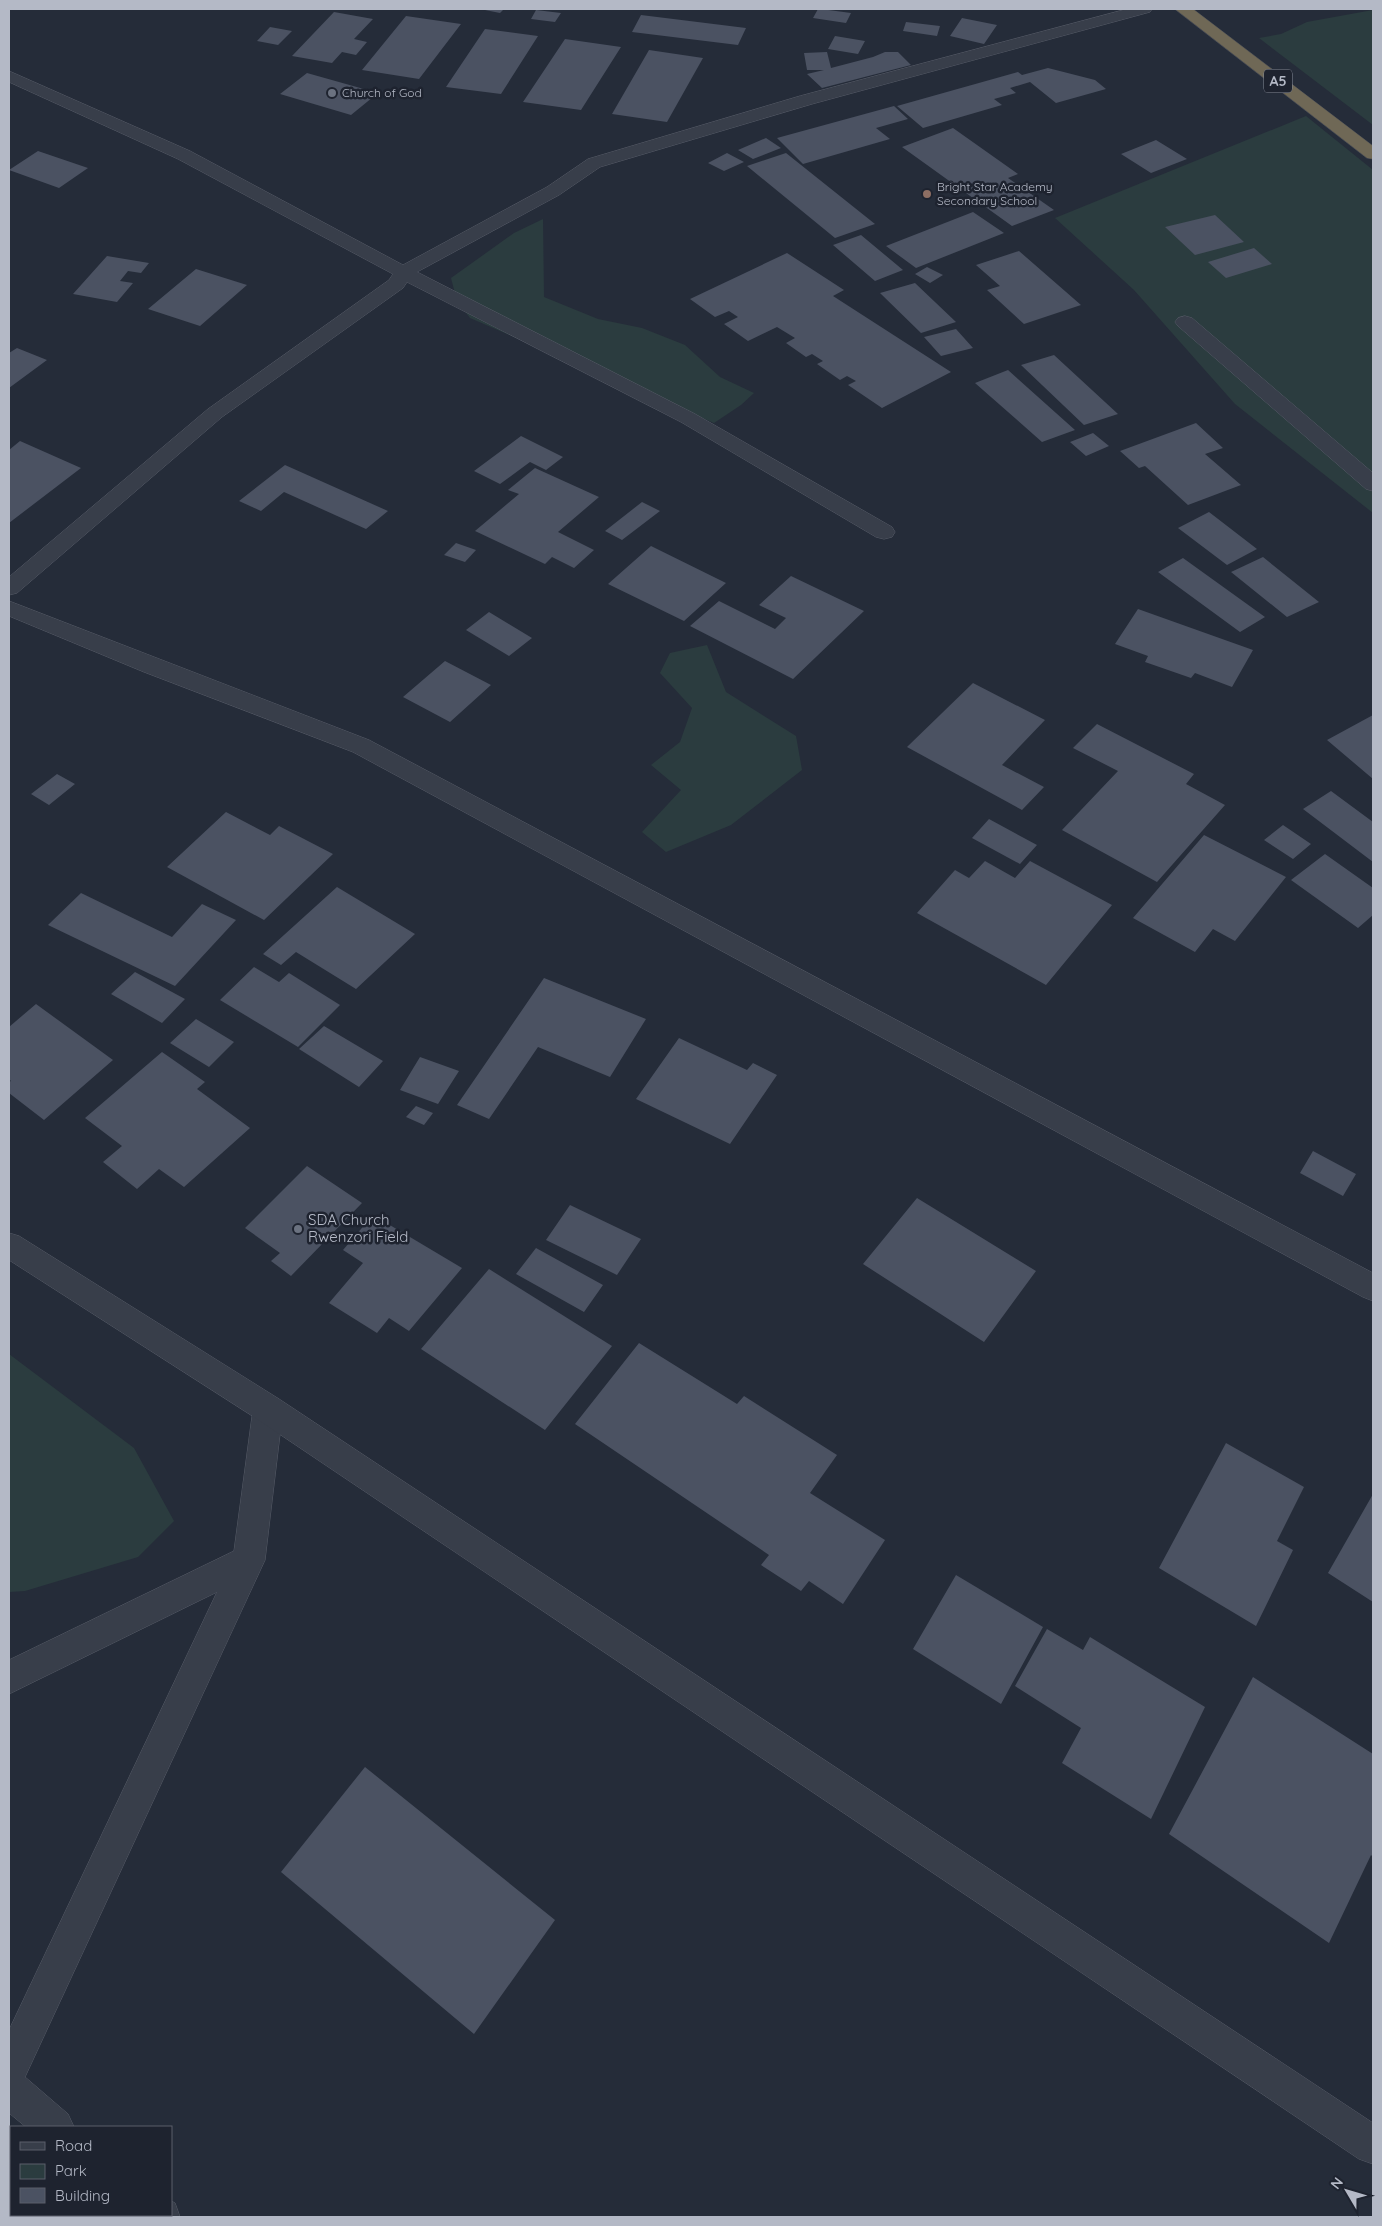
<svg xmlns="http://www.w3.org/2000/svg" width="1382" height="2226" font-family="Quicksand,sans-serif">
  <rect width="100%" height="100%" fill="#252c39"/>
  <!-- green -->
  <path fill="#2b3c3f" d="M 1373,10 L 1373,125 L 1259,38 L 1281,34 L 1307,22 Z
    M 1306,116 L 1373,170 L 1373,513 L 1235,404 L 1134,290 L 1055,218 Z
    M 543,219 L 544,297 L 598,319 L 642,328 L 685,345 L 720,377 L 754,393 L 741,405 L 714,423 L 470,318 L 457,301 L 451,278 L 514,233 Z
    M 707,645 L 726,692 L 796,736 L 802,770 L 731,825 L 666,852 L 642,832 L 681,790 L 651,765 L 680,742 L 692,708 L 660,673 L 670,653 Z
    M 9,1354 L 134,1448 L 174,1521 L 138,1557 L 25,1591 L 9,1592 Z"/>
  <!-- building -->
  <path fill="#4b5262" d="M 480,9 L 504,9 L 500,13 Z
    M 818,9 L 821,9 L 851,13 L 846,23 L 813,18 Z
    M 536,10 L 561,13 L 555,22 L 531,19 Z
    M 334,12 L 373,19 L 354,39 L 367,42 L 356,55 L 342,52 L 332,63 L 292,56 Z
    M 641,15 L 746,28 L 738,45 L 632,32 Z
    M 406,16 L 461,24 L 419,79 L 362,70 Z
    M 962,18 L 997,25 L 984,44 L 950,36 Z
    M 906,22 L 940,26 L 937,36 L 903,31 Z
    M 270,27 L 292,31 L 278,45 L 257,41 Z
    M 485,29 L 538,36 L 501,94 L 446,87 Z
    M 835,36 L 865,41 L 858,54 L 828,49 Z
    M 565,39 L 621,47 L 581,110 L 523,102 Z
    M 649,50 L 703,58 L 667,122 L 612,114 Z
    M 827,52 L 831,68 L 873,57 L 885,52 L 898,52 L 911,65 L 822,88 L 807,74 L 824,70 L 807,70 L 804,53 Z
    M 1048,68 L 1095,80 L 1106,89 L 1056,103 L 1030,82 L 1010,88 L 1016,93 L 994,99 L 1002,105 L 923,128 L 897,106 L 1018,72 L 1022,75 Z
    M 307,73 L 378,93 L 351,115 L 280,94 Z
    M 894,106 L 908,119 L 876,128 L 890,139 L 803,164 L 777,138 Z
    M 953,128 L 1018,174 L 1008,178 L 1054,210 L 1012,226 L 902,147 Z
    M 766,138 L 781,148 L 753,159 L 738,150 Z
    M 1156,140 L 1187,159 L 1151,173 L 1121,154 Z
    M 38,151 L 88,168 L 59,188 L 9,170 Z
    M 727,153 L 744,162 L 724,171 L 708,163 Z
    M 786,153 L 875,224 L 835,238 L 747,166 Z
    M 973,212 L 1004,233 L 916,268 L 886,246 Z
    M 1215,215 L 1244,242 L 1195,255 L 1165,227 Z
    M 861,235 L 903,270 L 875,281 L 833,245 Z
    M 1254,248 L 1272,264 L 1226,278 L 1208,262 Z
    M 1019,251 L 1081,305 L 1024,324 L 987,290 L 1000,286 L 976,265 Z
    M 787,253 L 844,290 L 833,296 L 951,372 L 882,408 L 848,385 L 856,381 L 847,376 L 840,380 L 817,364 L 823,361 L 812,354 L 806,357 L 786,343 L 795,338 L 777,327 L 748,341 L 724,324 L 738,317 L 729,311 L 715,317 L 690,299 Z
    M 107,256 L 149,263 L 141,273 L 128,271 L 120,281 L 133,283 L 117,302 L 73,294 Z
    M 927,267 L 943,275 L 930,283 L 915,274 Z
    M 196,269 L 247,285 L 200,326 L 148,309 Z
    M 915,283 L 956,322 L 921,333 L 880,293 Z
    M 956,329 L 973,348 L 941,356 L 924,337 Z
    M 17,348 L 47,360 L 9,388 L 9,353 Z
    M 1054,355 L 1118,414 L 1084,425 L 1021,365 Z
    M 1008,370 L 1075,430 L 1042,442 L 975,383 Z
    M 1196,423 L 1223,448 L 1205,454 L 1241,485 L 1188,505 L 1145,466 L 1139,468 L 1120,451 Z
    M 1093,433 L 1109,446 L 1086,456 L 1070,442 Z
    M 521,436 L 563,457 L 546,470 L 530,462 L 500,484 L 474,471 Z
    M 20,441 L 81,468 L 9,523 L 9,450 Z
    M 285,465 L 388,511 L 366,529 L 284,492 L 261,511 L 239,501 Z
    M 535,468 L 599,497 L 558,532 L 594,550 L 574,568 L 552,557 L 545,564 L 475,531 L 519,494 L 508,490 Z
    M 642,502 L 660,511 L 622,540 L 605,531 Z
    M 1209,512 L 1257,549 L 1227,565 L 1178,528 Z
    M 456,543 L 476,550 L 465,562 L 444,555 Z
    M 651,546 L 726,583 L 684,621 L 608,584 Z
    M 1263,557 L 1319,602 L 1287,617 L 1231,572 Z
    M 1183,558 L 1265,617 L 1240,632 L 1158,572 Z
    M 791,576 L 864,611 L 793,679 L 690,626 L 719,601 L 775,629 L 786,618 L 759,605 Z
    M 1138,609 L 1253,650 L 1232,687 L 1195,673 L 1191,678 L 1145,662 L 1148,656 L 1115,644 Z
    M 489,612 L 532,638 L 509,656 L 466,630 Z
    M 445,661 L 491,685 L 450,722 L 403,697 Z
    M 973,683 L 1045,720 L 1002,765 L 1044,787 L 1022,810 L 907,747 Z
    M 1373,715 L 1373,779 L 1327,740 Z
    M 1097,724 L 1194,774 L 1186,784 L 1225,805 L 1157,882 L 1062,830 L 1118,771 L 1073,748 Z
    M 57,774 L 75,784 L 49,805 L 31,794 Z
    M 1331,791 L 1373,822 L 1373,862 L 1303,809 Z
    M 226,812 L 270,835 L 279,826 L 333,854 L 264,920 L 167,867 Z
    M 989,819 L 1037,845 L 1020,864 L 972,838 Z
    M 1283,825 L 1311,844 L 1293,859 L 1264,840 Z
    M 1204,835 L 1286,877 L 1235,941 L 1213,929 L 1195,952 L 1133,918 Z
    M 1325,854 L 1373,888 L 1373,915 L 1358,928 L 1291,880 Z
    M 985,861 L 1015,878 L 1030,861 L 1112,905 L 1046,985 L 917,913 L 955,870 L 969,878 Z
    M 337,887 L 415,934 L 356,989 L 296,952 L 281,965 L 263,954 Z
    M 81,893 L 172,937 L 202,904 L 236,920 L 175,986 L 48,925 Z
    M 254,967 L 279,982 L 289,973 L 340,1005 L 298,1047 L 220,1000 Z
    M 135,972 L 185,999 L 162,1023 L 111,994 Z
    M 544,978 L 646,1019 L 610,1077 L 538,1047 L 489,1119 L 457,1105 Z
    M 36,1004 L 113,1060 L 44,1120 L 9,1093 L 9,1082 L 11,1081 L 9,1079 L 9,1027 Z
    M 196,1019 L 234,1042 L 209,1067 L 170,1043 Z
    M 324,1026 L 383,1061 L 359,1087 L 299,1049 Z
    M 679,1038 L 747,1070 L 753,1063 L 777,1075 L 730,1144 L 636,1099 Z
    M 162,1052 L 205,1082 L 197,1089 L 250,1128 L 184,1187 L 159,1169 L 137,1189 L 103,1162 L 122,1146 L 85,1118 Z
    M 420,1057 L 459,1071 L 438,1104 L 400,1090 Z
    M 416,1106 L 433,1113 L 424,1125 L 406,1117 Z
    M 1313,1151 L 1356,1174 L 1343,1196 L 1300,1173 Z
    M 307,1166 L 362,1203 L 291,1276 L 271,1261 L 280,1253 L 245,1228 Z
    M 917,1198 L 1036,1271 L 984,1342 L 863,1264 Z
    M 570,1205 L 641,1239 L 617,1275 L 546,1240 Z
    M 373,1215 L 462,1268 L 409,1331 L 389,1318 L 377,1333 L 329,1303 L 363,1263 L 343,1250 Z
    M 536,1248 L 603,1285 L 584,1312 L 516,1274 Z
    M 489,1269 L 612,1346 L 545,1430 L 421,1349 Z
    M 639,1343 L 737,1404 L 744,1396 L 837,1455 L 810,1493 L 885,1540 L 843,1604 L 809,1581 L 801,1591 L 761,1565 L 769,1555 L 575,1424 Z
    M 1226,1443 L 1304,1487 L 1277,1541 L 1293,1550 L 1256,1626 L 1159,1568 Z
    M 1373,1494 L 1373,1602 L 1328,1573 Z
    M 956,1575 L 1043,1627 L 1001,1704 L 913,1649 Z
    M 1047,1629 L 1083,1650 L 1090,1637 L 1205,1707 L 1151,1819 L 1062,1763 L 1081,1728 L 1015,1686 Z
    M 1253,1677 L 1373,1754 L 1373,1857 L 1371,1855 L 1329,1943 L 1169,1834 Z
    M 365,1767 L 555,1920 L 474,2034 L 281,1872 Z"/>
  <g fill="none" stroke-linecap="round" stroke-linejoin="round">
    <!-- lane casing -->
    <g stroke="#575c68" stroke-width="1">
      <path id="lane" d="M 268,1395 L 279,1399 L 283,1409 L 265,1560 L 25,2077 L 68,2114 L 74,2127 L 26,2127 L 9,2113 L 9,2030 L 217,1592 L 9,1694 L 9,1660 L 234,1551 L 253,1409 L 257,1399 Z
        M 171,2201 L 175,2203 L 180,2217 L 139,2217 L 139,2215 L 171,2215 Z"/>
    </g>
    <!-- street casing -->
    <g stroke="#575c68" stroke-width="1">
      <path id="street" d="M 1127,9 L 1152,9 L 1150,12 L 812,104 L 600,167 L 559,195 L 417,272 L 695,414 L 892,527 L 895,532 L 892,537 L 884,539 L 876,537 L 681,422 L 407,282 L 403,288 L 222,417 L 17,593 L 9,595 L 9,577 L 208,409 L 389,280 L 393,274 L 178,159 L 9,82 L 9,71 L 190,151 L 403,265 L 547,187 L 588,159 L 800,96 Z
        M 1185,316 L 1192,318 L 1373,473 L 1373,491 L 1366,489 L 1178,326 L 1175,322 L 1178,318 Z
        M 9,601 L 369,740 L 1373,1273 L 1373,1301 L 1363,1297 L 353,752 L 144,672 L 9,616 Z
        M 9,1233 L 19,1236 L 279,1399 L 1373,2123 L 1373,2164 L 1359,2159 L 257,1419 L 9,1260 Z"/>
    </g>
    <!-- highway casing -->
    <g stroke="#444955" stroke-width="1">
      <path id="highway" d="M 1175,9 L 1193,9 L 1373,146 L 1373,159 L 1367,158 Z"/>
    </g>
    <!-- lane -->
    <use href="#lane" fill="#383e4a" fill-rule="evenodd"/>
    <!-- street -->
    <use href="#street" fill="#383e4a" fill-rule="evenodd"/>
    <!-- highway -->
    <use href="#highway" fill="#6f6856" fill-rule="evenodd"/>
  </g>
  <!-- markers -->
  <g fill="#6b7280" stroke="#1e232f" stroke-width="2">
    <circle cx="332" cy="93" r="5"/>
    <circle cx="298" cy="1229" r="5"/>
  </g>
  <circle fill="#8d6e63" stroke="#1e232f" stroke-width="2" cx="927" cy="194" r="5"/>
  <g text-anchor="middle" stroke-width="5" stroke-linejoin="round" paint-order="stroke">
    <!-- far-poi labels -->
    <g font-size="12" fill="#b4b9c6" stroke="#1e232f" text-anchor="start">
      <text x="342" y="97">Church of God</text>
      <text x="937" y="191">Bright Star Academy<tspan x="937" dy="14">Secondary School</tspan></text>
    </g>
    <!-- shield labels -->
    <rect fill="#1e232f" stroke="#878c99" stroke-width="1" x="1264" y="69.5" width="28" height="23" rx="4"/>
    <g font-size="14" font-weight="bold" fill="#b4b9c6">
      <text x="1278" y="86">A5</text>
    </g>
    <!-- poi labels -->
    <g font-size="15" fill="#b4b9c6" stroke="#1e232f" text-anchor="start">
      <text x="308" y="1225">SDA Church<tspan x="308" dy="17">Rwenzori Field</tspan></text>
    </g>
  </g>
  <!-- border -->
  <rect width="1382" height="2226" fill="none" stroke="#b4b9c6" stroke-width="20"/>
  <!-- legend -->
  <rect x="10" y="2126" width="162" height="90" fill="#1e232f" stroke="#5a5f6b"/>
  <rect x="20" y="2142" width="25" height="8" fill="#383e4a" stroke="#5a5f6b"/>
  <text x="55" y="2151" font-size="15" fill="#b4b9c6">Road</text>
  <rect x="20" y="2164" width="25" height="15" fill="#2b3c3f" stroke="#5a5f6b"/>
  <text x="55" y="2176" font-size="15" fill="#b4b9c6">Park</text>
  <rect x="20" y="2188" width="25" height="15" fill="#4b5262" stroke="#5a5f6b"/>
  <text x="55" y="2201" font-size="15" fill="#b4b9c6">Building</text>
  <!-- north arrow -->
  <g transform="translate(1347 2191) rotate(308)" stroke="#1e232f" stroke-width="4" paint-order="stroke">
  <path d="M0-4L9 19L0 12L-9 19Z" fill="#b4b9c6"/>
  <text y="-8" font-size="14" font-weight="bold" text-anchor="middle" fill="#b4b9c6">N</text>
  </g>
</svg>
